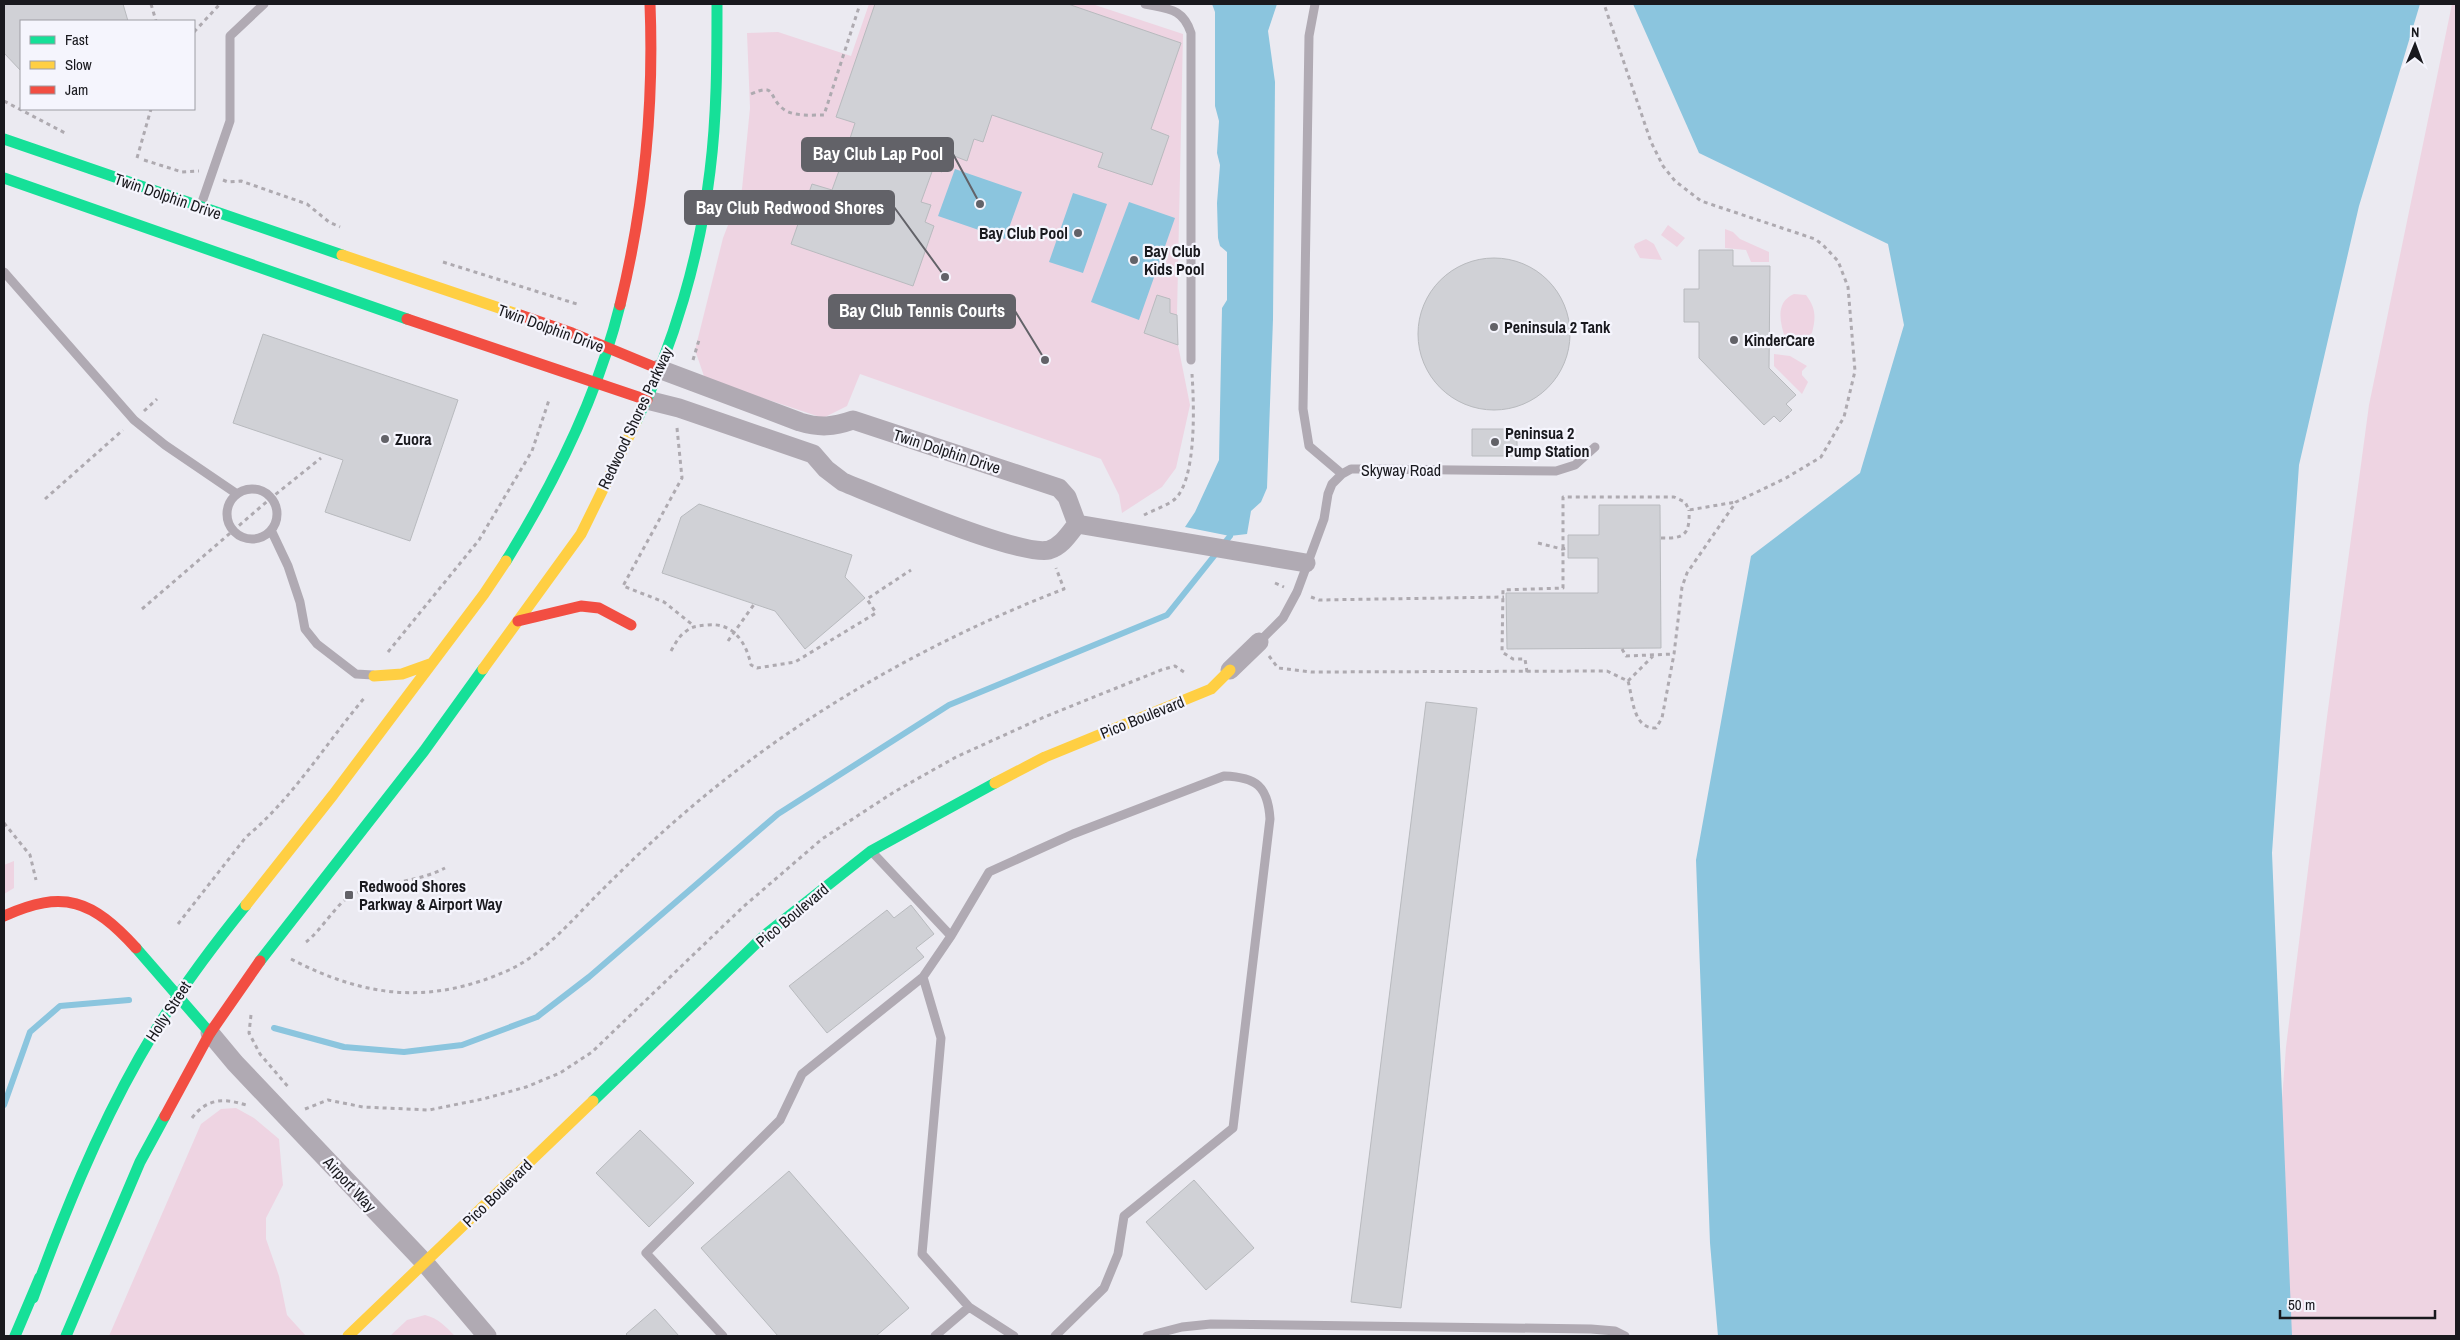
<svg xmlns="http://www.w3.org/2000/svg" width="2460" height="1340" font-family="'Archivo Narrow',sans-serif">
  <rect width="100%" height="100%" fill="#ebeaf1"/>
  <!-- green -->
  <path fill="#eed4e2" d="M 869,4 L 1092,4 L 1183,34 L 1177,315 L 1178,345 L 1190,405 L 1176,468 L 1162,487 L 1122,513 L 1119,495 L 1101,459 L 860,374 L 847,406 L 823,418 L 705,379 L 695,350 L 723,238 L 742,189 L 750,108 L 747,33 L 778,32 L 851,56 Z
    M 2452,4 L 2456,4 L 2456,1336 L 2264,1336 L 2286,1047 L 2327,717 L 2369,405 Z
    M 1668,225 L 1685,238 L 1677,247 L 1661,235 Z
    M 1725,229 L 1733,232 L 1740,239 L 1769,252 L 1769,262 L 1751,262 L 1746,250 L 1725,248 Z
    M 1646,239 L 1654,244 L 1662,260 L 1640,258 L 1634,247 L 1635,244 Z
    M 1794,294 L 1806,295 C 1816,308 1816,317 1812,333 L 1797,343 L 1785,338 C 1780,322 1775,302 1794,294 Z
    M 1774,354 L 1790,356 L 1807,366 L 1802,371 L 1802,375 L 1808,382 L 1802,394 L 1774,366 Z
    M 14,861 L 14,888 L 4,894 L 4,865 Z
    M 236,1108 L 254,1118 L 279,1139 L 283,1185 L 266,1218 L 266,1239 L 279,1276 L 287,1315 L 306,1336 L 109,1336 L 201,1124 L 221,1109 Z
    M 425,1315 C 438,1318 446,1327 455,1336 L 390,1336 L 407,1320 Z"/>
  <!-- water -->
  <path fill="#8bc5de" d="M 1212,4 L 1277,4 L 1268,31 L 1275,82 L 1273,319 L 1267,488 L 1261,502 L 1251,511 L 1247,534 L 1230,536 L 1185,527 L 1195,512 L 1219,460 L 1222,308 L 1227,300 L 1227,252 L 1220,246 L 1218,238 L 1217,203 L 1220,165 L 1217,153 L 1219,121 L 1215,106 L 1215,12 Z
    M 1633,4 L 2420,4 L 2359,206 L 2299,465 L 2272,853 L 2292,1336 L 1718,1336 L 1710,1243 L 1696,860 L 1751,556 L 1860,473 L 1904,325 L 1888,244 L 1699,153 Z
    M 955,169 L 1022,192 L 1005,239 L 938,216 Z
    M 1073,193 L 1107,204 L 1083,273 L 1049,262 Z
    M 1129,202 L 1175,218 L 1139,320 L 1091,302 Z"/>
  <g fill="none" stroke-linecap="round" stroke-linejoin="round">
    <!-- stream -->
    <path stroke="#8bc5de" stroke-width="6" d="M 274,1028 L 344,1047 L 404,1052 L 462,1045 L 537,1017 L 589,977 L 778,814 L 949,705 L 1167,615 L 1230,536
      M 4,1105 L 30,1032 L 60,1006 L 129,1000"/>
  </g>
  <!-- building -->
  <path fill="#d0d1d6" stroke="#b8babe" d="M 4,4 L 123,4 L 128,21 L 21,21 L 21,71 L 4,53 Z
    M 875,4 L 1068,4 L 1181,43 L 1151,129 L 1169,136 L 1152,185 L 1098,167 L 1103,153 L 992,115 L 983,142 L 974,139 L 967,161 L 949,154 L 942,172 L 933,169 L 921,202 L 931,205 L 925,222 L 934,226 L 913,286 L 791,244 L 812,184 L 832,190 L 844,157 L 855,123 L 836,117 Z
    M 1699,250 L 1733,250 L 1733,266 L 1770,266 L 1769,368 L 1796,395 L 1786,404 L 1792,410 L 1780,422 L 1774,416 L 1764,425 L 1699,358 L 1699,322 L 1684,322 L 1684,289 L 1699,289 Z
    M1418 334a76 76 0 1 1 152 0a76 76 0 1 1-152 0Z
    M 1157,295 L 1170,299 L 1170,313 L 1177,315 L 1178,345 L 1144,333 Z
    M 263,334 L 458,400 L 410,541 L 325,512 L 343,460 L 233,423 Z
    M 1472,429 L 1517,429 L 1517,456 L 1472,456 Z
    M 699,504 L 852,555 L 845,577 L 865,598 L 805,649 L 775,611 L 662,573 L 681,517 Z
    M 1599,505 L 1660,505 L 1661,648 L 1507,649 L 1506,593 L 1598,593 L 1598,558 L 1568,558 L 1568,535 L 1599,535 Z
    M 1426,702 L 1477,708 L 1401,1308 L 1351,1302 Z
    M 911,905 L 934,934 L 916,948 L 924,957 L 827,1033 L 789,986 L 887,910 L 894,918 Z
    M 640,1130 L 694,1183 L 649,1227 L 596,1173 Z
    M 789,1171 L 909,1308 L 876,1336 L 778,1336 L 701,1248 Z
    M 1194,1180 L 1254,1248 L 1206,1290 L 1146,1222 Z
    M 655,1309 L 679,1336 L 628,1336 L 626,1334 Z"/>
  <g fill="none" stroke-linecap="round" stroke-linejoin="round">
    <!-- path -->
    <path stroke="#aeaab0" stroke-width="3" stroke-dasharray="4 4" stroke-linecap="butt" d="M 151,4 L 156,21
      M 194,32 L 220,4
      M 751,94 C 776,83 768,95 781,107 C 791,117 810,115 824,115 L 860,4
      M 4,101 L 67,134
      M 137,158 L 151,109
      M 144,160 L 182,172 L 199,171
      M 223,180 L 228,182 L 241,181 L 307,204 L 329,222 L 340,227
      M 443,262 L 580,305
      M 693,360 L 699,340
      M 144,411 L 157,399
      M 677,428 L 682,478 L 623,586 L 664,602 L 694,626
      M 45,499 L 123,430
      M 1144,515 C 1153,510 1167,506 1175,499 C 1197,478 1194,403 1192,374
      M 1661,538 C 1685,539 1690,534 1689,510
      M 1538,543 L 1562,549 L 1568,548
      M 1275,583 L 1284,587
      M 1311,597 L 1319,600 L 1504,597
      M 142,609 L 271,498 L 321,458
      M 728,641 L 755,603
      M 1622,649 L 1626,656 L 1674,654
      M 671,651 C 675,644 679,636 685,632 C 692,626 698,626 707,625 C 733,622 746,642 751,665 L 757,668 L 795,662 L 876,613 L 867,599 L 911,570
      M 388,652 L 479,540 L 532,451 L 549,400
      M 1269,656 L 1278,668 L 1311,672 L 1607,671 L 1628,681 C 1633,699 1633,729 1656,728 L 1662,718 L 1674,654 L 1682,587 L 1687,573 L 1736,502 L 1786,478 L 1821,457 L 1844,417 L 1855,371 L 1848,287 L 1838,261 L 1823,245 L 1815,239 L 1701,201 L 1675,181 L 1663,166 L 1651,142 L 1604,4
      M 1527,672 L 1525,659 L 1513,659 L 1502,652 L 1503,590 L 1563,588 L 1563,497 L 1674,497 L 1685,502 L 1689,510 L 1736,502
      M 1628,681 L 1653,656
      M 4,823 L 30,855 L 36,880
      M 178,924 L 246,837 C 294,797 326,743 366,696
      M 306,942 C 320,932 340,899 352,895 C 382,882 416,883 445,868
      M 291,959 C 366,998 431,1005 509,970 C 545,953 572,920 599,893 C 626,866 653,840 682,815 C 794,718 926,642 1064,589 L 1056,568
      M 251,1015 L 249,1033 L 260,1054 L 290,1089
      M 305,1109 L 328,1100 L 363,1107 L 429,1110 L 483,1099 L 526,1087 L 560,1073 L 592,1052 L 743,907 L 822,839 L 894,792 L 956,757 L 1042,718 L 1161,670 L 1175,666 L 1187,674
      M 192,1118 C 207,1098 224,1098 246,1105"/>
    <!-- lane -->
    <path stroke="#b0aab3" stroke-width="9" d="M 1145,4 C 1168,9 1183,8 1191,33 L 1191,360
      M 1315,4 L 1309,36 L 1303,409 L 1309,446 L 1342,474
      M 201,205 L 230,121 L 230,36 L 264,4
      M 4,272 L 134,420 L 165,445 L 237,494
      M227 514a25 25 0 1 1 50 0a25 25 0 1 1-50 0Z
      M 271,530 L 288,566 L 300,602 L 305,629 L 317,644 L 356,674 L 373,675
      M 1259,642 L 1283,618 L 1297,592 L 1324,519 L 1328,494 L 1332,484 L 1342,474 L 1351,469 L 1363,469 L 1556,471 L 1575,465 L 1595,447
      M 873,853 L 951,936
      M 923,977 L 941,1038 L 922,1254 L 969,1307 L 935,1336
      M 969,1307 L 1014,1336
      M 723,1336 L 646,1253 L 780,1120 L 802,1074 L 923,977 L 951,936 L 989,872 L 1073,834 L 1224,776 C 1256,777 1268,786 1270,819 L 1233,1128 L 1124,1216 L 1118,1254 L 1104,1288 L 1055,1336
      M 1147,1336 L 1182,1327 L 1211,1324 L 1591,1329 L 1615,1331 L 1625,1336"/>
    <!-- street -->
    <path stroke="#b0aab3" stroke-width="19" d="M 647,400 L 679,408 L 813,454 L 826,469 L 843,482 C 878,496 1020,557 1049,550 C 1062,546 1069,534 1077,524 L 1067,497 L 1059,488 L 853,420 C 833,427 820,428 800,422 L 659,369
      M 1077,524 L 1306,563
      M 1230,670 L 1259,642
      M 210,1033 L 235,1063 L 424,1262 L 487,1336"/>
    <!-- fast -->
    <path stroke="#16e098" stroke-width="11" d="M 4,139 L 342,255
      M 4,178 L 407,319
      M 636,422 C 674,345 700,255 710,171 C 717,115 717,60 717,4
      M 506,561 C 555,482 598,395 620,305
      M 136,948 L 210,1033
      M 260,961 L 424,751 L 483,669
      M 593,1101 L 765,935 L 871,851 L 995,783
      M 33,1298 C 63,1216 96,1134 139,1058 C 170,1003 207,953 246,905
      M 15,1336 L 40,1277
      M 66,1336 L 140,1162 L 165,1116"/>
    <!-- slow -->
    <path stroke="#ffcf43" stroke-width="11" d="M 342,255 L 520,315
      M 483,669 L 581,534 L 636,422
      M 374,676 L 402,674 L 430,664
      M 995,783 L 1045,757 L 1211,689 L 1230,670
      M 246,905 L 333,795 L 484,594 L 506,561
      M 348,1336 L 593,1101"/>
    <!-- jam -->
    <path stroke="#f24e42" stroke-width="11" d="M 620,305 C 644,207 654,104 650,4
      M 520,315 L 572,333 L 659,369
      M 407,319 L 647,400
      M 518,621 L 581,606 L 599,608 L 631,625
      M 4,916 C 64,889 92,900 136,948
      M 165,1116 L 210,1033 L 260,961"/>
  </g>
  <!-- markers -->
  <g fill="#626268" stroke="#f5f5fd" stroke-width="2">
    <circle cx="1078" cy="233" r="5"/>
    <circle cx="1134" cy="260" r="5"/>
    <circle cx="1494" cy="327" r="5"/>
    <circle cx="1734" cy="340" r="5"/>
    <circle cx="385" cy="439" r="5"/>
    <circle cx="1495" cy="442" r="5"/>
    <rect x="344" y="890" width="10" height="10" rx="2.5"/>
  </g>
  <g text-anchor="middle" stroke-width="4.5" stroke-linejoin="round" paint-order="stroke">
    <!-- street labels -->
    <g font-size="16" fill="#19191e" stroke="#f5f5fd">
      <text transform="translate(168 196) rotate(19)" y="6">Twin Dolphin Drive</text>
      <text transform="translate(551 328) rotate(20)" y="6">Twin Dolphin Drive</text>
      <text transform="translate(635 418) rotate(-65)" y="6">Redwood Shores Parkway</text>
      <text transform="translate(947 451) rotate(18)" y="6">Twin Dolphin Drive</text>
      <text x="1401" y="476">Skyway Road</text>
      <text transform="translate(1142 717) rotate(-22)" y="6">Pico Boulevard</text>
      <text transform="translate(792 915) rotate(-40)" y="6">Pico Boulevard</text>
      <text transform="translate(168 1011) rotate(-57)" y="6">Holly Street</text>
      <text transform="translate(350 1184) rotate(47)" y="6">Airport Way</text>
      <text transform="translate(497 1193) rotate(-44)" y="6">Pico Boulevard</text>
    </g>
    <!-- poi labels -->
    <g font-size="16" font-weight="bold" fill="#19191e" stroke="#f5f5fd" text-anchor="start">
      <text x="1068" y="239" text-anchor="end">Bay Club Pool</text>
      <text x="1144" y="257">Bay Club<tspan x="1144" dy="18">Kids Pool</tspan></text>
      <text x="1504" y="333">Peninsula 2 Tank</text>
      <text x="1744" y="346">KinderCare</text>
      <text x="1505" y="439">Peninsua 2<tspan x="1505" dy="18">Pump Station</tspan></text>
      <text x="395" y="445">Zuora</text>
      <text x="359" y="892">Redwood Shores<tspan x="359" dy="18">Parkway &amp; Airport Way</tspan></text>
    </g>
  </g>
  <!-- callouts -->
  <path fill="none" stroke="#626268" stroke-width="2" d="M980 204L953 154M945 277L894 207M1045 360L1015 311"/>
  <g fill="#626268" stroke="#f5f5fd" stroke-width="2">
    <circle cx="980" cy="204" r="5"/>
    <circle cx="945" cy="277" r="5"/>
    <circle cx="1045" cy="360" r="5"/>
  </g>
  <g fill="#626268" stroke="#626268" stroke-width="2">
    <rect x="802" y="138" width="151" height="33" rx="5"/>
    <rect x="685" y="191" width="209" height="33" rx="5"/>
    <rect x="829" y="295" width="186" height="33" rx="5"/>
  </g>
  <g font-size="18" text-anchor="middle" font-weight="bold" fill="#fff">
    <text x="878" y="160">Bay Club Lap Pool</text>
    <text x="790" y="214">Bay Club Redwood Shores</text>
    <text x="922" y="317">Bay Club Tennis Courts</text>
  </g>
  <!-- border -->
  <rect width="2460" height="1340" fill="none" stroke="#19191e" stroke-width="10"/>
  <!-- legend -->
  <rect x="20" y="20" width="175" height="90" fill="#f5f5fd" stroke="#9d9da4"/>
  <rect x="30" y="36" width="25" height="8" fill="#16e098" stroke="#9d9da4"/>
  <text x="65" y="45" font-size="15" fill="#19191e">Fast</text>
  <rect x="30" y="61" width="25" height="8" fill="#ffcf43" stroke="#9d9da4"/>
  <text x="65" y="70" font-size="15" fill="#19191e">Slow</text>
  <rect x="30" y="86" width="25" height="8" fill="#f24e42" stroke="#9d9da4"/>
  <text x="65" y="95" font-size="15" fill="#19191e">Jam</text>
  <!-- north arrow -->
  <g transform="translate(2415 45) rotate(1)" stroke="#f5f5fd" stroke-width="4" paint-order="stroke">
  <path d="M0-4L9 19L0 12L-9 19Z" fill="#19191e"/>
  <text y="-8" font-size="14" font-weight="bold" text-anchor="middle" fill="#19191e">N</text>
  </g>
  <!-- scale -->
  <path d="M2280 1310v8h155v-8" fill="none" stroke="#19191e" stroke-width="2.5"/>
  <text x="2288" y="1310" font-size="15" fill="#19191e" stroke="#f5f5fd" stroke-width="4" paint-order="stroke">50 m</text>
</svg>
